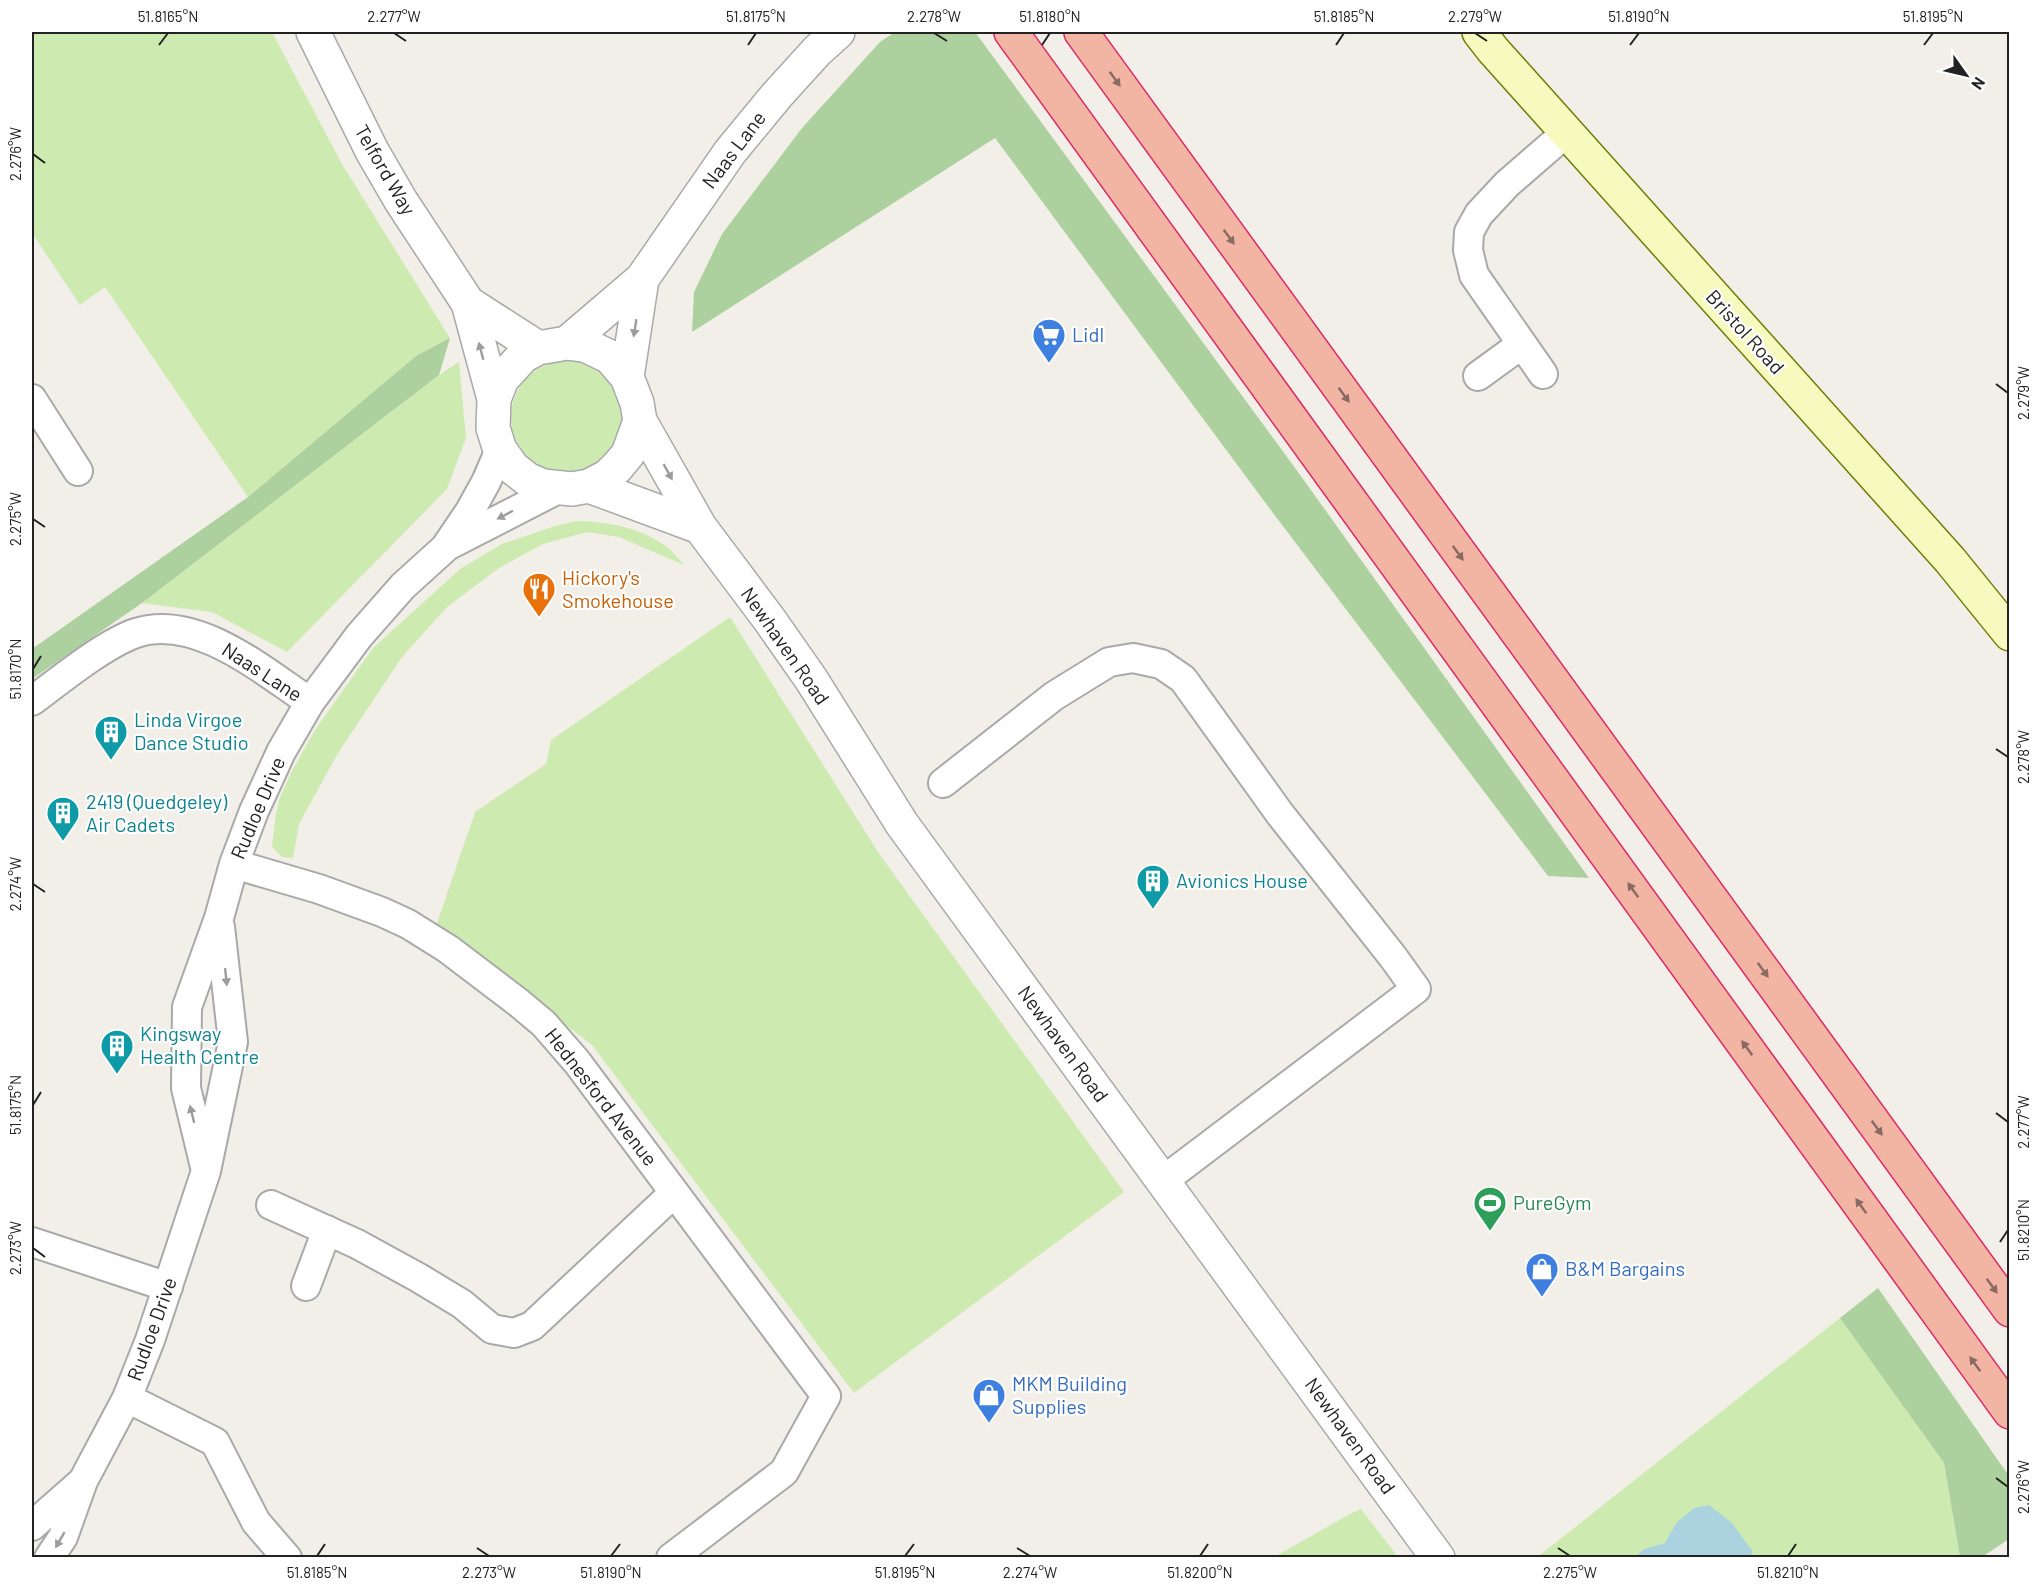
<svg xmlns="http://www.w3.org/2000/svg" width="2041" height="1589" font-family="Barlow,sans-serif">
  <rect width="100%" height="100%" fill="#f2efe9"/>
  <!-- grass -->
  <path fill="#cdebb0" d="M 32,32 L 272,32 L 342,164 L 450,338 L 416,356 L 248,497 L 105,287 L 80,305 L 32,233 Z
    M511 417a56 56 0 1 1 112 0a56 56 0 1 1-112 0Z
    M 459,362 L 466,438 L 447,489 L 287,652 L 212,612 L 142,603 L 439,375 Z
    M 577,521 C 608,522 641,527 667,547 C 673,552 679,559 684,565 L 619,537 L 587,532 L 543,544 L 499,568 L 447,607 L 402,657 L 338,753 L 299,824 L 293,858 L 282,857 L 272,847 L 276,813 L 280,797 L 292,771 L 315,730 L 373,648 L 460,569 L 502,544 L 555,526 Z
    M 730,617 L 880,855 L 1124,1192 L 854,1393 L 592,1045 L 436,926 L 475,812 L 546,764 L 551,740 Z
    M 1840,1318 L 1944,1463 L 1960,1557 L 1751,1557 L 1753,1552 L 1676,1523 L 1665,1543 L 1644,1549 L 1635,1557 L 1536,1558 Z
    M 1361,1509 L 1398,1557 L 1274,1557 L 1350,1514 Z"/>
  <!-- forest -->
  <path fill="#add19e" d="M 895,32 L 975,32 L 1298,472 L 1589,878 L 1548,876 L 1264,501 L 995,138 L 692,332 L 694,292 L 722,234 L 802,128 L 880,42 Z
    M 450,338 L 439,375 L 142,603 L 32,679 L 32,649 L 248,497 L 416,356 Z
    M 1878,1288 L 2009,1476 L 2009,1539 L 1982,1557 L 1960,1557 L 1944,1463 L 1840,1318 Z"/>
  <!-- water -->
  <path fill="#aad3df" d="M 1709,1505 L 1732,1523 L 1753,1552 L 1751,1557 L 1635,1557 L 1644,1549 L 1665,1543 L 1676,1523 L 1694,1508 Z"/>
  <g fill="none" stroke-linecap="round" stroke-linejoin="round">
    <!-- minor casing -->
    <g stroke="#a9a9a9" stroke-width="32">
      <path id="minor" d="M 1543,374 L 1474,275 L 1468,250 L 1469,232 L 1479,214 L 1507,184 L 1567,132
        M 1478,376 L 1522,344
        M 32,399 L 78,471
        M 449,545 L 558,489
        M 32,701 C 59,681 104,644 136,633 C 196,613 263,671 310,702
        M 943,783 L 1054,696 L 1109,662 L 1133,658 L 1161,664 L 1183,679 L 1280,814 L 1393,957 L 1416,989 L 1164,1180
        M 234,864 L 319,889 L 382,912 L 408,924 L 448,949 L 519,1003 L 544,1024 L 577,1062 L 826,1396 L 784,1472 L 671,1558
        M 206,1171 L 186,1088 L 187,1007 L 219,918 L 234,864 L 254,811 L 281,752 L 310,702 L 359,636 L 403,586 L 445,548 L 470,511 L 486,482 L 500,450
        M 271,1205 L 357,1244 L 419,1278 L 462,1304 L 492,1329 L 514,1333 L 532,1326 L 674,1193
        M 32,1242 L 168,1287
        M 306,1286 L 327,1230
        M 127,1398 L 215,1442 L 256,1522 L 287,1558
        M 32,1526 L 83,1481
        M 49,1558 L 63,1537 L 83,1481 L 127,1398 L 150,1340 L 206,1171 L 233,1042 L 220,927"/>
    </g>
    <!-- tertiary casing -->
    <g stroke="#a9a9a9" stroke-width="36">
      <path id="tertiary" d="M 313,32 L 372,151 L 401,201 L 468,303 L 494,399 L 493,428 L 500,450 L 513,468 L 527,479 L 543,486 L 572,489 L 589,486 L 608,476 L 618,466 L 628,454 L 640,421 L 637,403 L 627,377 L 610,357 L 585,345 L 567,343 L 538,348 L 523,356 L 502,379 L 494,399
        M 468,303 L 538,348
        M 567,343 L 642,279 L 730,152 L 777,95 L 817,51 L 838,32
        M 627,377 L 642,279
        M 640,421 L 700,527 L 769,619 L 811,679 L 902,824 L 1438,1558
        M 589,486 L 700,527"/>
    </g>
    <!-- secondary casing -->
    <g stroke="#707d05" stroke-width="36">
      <path id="secondary" d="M 1479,32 L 1493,50 L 1950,560 L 2010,634"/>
    </g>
    <!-- trunk casing -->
    <g stroke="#dc2a67" stroke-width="36">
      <path id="trunk" d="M 1011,32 L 2010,1412
        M 1081,32 L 2010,1310"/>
    </g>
    <!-- minor -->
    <use href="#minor" stroke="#fff" stroke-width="28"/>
    <!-- tertiary -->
    <use href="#tertiary" stroke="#fff" stroke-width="33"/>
    <!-- secondary -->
    <use href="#secondary" stroke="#f7fabf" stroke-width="33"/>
    <!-- trunk -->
    <use href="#trunk" stroke="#f2b4a3" stroke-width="33"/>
  </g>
  <!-- one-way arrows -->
  <defs><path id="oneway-solid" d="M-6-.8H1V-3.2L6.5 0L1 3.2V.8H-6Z" transform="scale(1.5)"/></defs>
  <g fill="#8a6b62">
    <use href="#oneway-solid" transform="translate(1115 79) rotate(54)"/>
    <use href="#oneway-solid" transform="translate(1229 237) rotate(54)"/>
    <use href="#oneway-solid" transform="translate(1344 395) rotate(54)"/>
    <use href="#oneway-solid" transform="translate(1458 553) rotate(54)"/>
    <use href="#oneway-solid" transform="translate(1633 890) rotate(-126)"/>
    <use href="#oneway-solid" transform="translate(1763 970) rotate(54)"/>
    <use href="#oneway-solid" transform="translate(1747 1048) rotate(-126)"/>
    <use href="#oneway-solid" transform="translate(1877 1128) rotate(54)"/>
    <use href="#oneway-solid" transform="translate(1861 1206) rotate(-126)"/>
    <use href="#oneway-solid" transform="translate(1992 1286) rotate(54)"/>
    <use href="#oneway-solid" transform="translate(1975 1364) rotate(-126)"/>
  </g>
  <g fill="#9c9c9c">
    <use href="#oneway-solid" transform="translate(635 328) rotate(99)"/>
    <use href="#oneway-solid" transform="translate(481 351) rotate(-105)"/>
    <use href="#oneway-solid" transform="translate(668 472) rotate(61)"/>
    <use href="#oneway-solid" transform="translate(505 515) rotate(152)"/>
    <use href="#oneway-solid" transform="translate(226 977) rotate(84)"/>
    <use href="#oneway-solid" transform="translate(192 1114) rotate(-104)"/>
    <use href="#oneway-solid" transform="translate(60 1540) rotate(120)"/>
  </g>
  <!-- ticks -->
  <path fill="none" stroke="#222" stroke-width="2" d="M 394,33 L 406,41M 934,33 L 947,41M 1475,33 L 1487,41M 159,45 L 168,33M 748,45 L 756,33M 1042,45 L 1050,33M 1336,45 L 1344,33M 1630,45 L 1639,33M 1924,45 L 1933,33M 33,154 L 45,163M 1996,384 L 2008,393M 33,519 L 45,527M 33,669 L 41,656M 1996,749 L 2008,757M 33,884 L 45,892M 33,1105 L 41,1092M 1996,1113 L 2008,1122M 2000,1242 L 2008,1230M 33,1248 L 45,1257M 1996,1478 L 2008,1487M 477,1548 L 489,1556M 1017,1548 L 1030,1556M 1558,1548 L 1570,1556M 317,1556 L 325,1544M 611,1556 L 620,1544M 905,1556 L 914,1544M 1200,1556 L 1208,1544M 1788,1556 L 1796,1544"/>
  <!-- icons -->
  <defs>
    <g id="supermarket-pin" transform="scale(1.725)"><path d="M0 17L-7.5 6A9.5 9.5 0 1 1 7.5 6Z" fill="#3f7fe0" stroke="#fff"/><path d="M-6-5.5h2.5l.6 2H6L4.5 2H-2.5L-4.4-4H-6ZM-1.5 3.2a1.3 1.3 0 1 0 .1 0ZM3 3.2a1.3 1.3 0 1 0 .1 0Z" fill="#fff"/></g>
    <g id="restaurant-pin" transform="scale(1.725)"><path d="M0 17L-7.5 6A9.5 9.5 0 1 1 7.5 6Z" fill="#e8710a" stroke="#fff"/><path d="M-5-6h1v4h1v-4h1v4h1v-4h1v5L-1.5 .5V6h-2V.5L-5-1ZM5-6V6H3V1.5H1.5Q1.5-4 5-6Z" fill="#fff"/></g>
    <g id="building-pin" transform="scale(1.725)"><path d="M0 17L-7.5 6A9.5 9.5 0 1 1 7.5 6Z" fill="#0f9aa8" stroke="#fff"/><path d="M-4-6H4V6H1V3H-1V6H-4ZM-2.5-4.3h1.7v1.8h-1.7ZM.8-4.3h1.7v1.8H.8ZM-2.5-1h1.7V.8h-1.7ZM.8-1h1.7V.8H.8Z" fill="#fff"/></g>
    <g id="stadium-pin" transform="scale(1.725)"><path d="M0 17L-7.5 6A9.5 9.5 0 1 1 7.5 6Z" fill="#2e9e5b" stroke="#fff"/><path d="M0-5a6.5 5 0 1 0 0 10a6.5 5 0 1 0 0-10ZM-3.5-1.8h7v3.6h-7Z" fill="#fff"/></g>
    <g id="shop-pin" transform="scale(1.725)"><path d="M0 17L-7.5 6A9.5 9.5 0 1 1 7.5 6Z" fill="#3f7fe0" stroke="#fff"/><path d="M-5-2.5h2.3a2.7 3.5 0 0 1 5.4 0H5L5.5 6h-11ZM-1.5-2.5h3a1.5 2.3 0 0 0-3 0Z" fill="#fff"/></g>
  </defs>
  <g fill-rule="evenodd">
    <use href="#supermarket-pin" x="1049" y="335"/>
    <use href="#restaurant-pin" x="539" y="589"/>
    <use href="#building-pin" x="111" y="732"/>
    <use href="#building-pin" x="63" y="813"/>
    <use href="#building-pin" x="1153" y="881"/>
    <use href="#building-pin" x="117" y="1046"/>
    <use href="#stadium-pin" x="1490" y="1203"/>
    <use href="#shop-pin" x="1542" y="1269"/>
    <use href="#shop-pin" x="989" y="1395"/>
  </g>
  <g text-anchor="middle" stroke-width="4.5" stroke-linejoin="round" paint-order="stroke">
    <!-- street labels -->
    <g font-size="20" fill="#222" stroke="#fff">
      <text transform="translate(734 150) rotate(-53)" y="7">Naas Lane</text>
      <text transform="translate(385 170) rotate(60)" y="7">Telford Way</text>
      <text transform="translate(1745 332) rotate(48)" y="7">Bristol Road</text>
      <text transform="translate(785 646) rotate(55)" y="7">Newhaven Road</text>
      <text transform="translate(262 672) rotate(33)" y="7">Naas Lane</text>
      <text transform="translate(258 808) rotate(-67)" y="7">Rudloe Drive</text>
      <text transform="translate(1063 1044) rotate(54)" y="7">Newhaven Road</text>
      <text transform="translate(601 1097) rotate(52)" y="7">Hednesford Avenue</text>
      <text transform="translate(152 1329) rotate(-70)" y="7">Rudloe Drive</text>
      <text transform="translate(1350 1436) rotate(54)" y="7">Newhaven Road</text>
    </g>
    <!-- shop labels -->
    <g font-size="20" fill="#366cbe" stroke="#fff" text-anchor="start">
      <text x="1072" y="342">Lidl</text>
      <text x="1565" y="1276">B&amp;M Bargains</text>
      <text x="1012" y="1391">MKM Building<tspan x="1012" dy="23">Supplies</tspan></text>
    </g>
    <!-- food labels -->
    <g font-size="20" fill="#c56008" stroke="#fff" text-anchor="start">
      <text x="562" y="585">Hickory's<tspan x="562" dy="23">Smokehouse</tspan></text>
    </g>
    <!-- culture labels -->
    <g font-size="20" fill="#0d838f" stroke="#fff" text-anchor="start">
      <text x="134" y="727">Linda Virgoe<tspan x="134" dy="23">Dance Studio</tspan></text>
      <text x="86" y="809">2419 (Quedgeley)<tspan x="86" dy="23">Air Cadets</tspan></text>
      <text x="1176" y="888">Avionics House</text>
      <text x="140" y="1041">Kingsway<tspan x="140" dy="23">Health Centre</tspan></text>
    </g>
    <!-- leisure labels -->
    <g font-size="20" fill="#27864d" stroke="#fff" text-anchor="start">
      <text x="1513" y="1210">PureGym</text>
    </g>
  </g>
  <!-- border -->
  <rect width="2041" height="1589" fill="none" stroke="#ffffff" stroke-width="66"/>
  <!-- north arrow -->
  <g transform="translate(1966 75) rotate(124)" stroke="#ffffff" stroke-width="4.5" paint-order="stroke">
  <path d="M0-4.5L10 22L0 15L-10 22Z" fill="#222222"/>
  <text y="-9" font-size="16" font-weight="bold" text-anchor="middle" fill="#222222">N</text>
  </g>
  <rect x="33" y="33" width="1975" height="1523" fill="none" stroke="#222" stroke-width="2"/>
  <g font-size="15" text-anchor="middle" fill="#222">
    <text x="168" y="22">51.8165°N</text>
    <text x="394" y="22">2.277°W</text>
    <text x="756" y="22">51.8175°N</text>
    <text x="934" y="22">2.278°W</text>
    <text x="1050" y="22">51.8180°N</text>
    <text x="1344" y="22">51.8185°N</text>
    <text x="1475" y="22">2.279°W</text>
    <text x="1639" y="22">51.8190°N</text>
    <text x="1933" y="22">51.8195°N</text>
    <text transform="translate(16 154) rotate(-90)" y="5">2.276°W</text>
    <text transform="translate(2024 393) rotate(-90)" y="5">2.279°W</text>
    <text transform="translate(16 519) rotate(-90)" y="5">2.275°W</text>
    <text transform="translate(16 669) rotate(-90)" y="5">51.8170°N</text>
    <text transform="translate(2024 757) rotate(-90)" y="5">2.278°W</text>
    <text transform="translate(16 884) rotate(-90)" y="5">2.274°W</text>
    <text transform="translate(16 1105) rotate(-90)" y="5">51.8175°N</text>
    <text transform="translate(2024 1122) rotate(-90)" y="5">2.277°W</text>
    <text transform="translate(2024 1230) rotate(-90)" y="5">51.8210°N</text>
    <text transform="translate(16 1248) rotate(-90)" y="5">2.273°W</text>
    <text transform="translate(2024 1487) rotate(-90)" y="5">2.276°W</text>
    <text x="317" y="1578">51.8185°N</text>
    <text x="489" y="1578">2.273°W</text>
    <text x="611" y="1578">51.8190°N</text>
    <text x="905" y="1578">51.8195°N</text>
    <text x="1030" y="1578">2.274°W</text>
    <text x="1200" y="1578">51.8200°N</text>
    <text x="1570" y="1578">2.275°W</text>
    <text x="1788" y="1578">51.8210°N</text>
  </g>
</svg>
